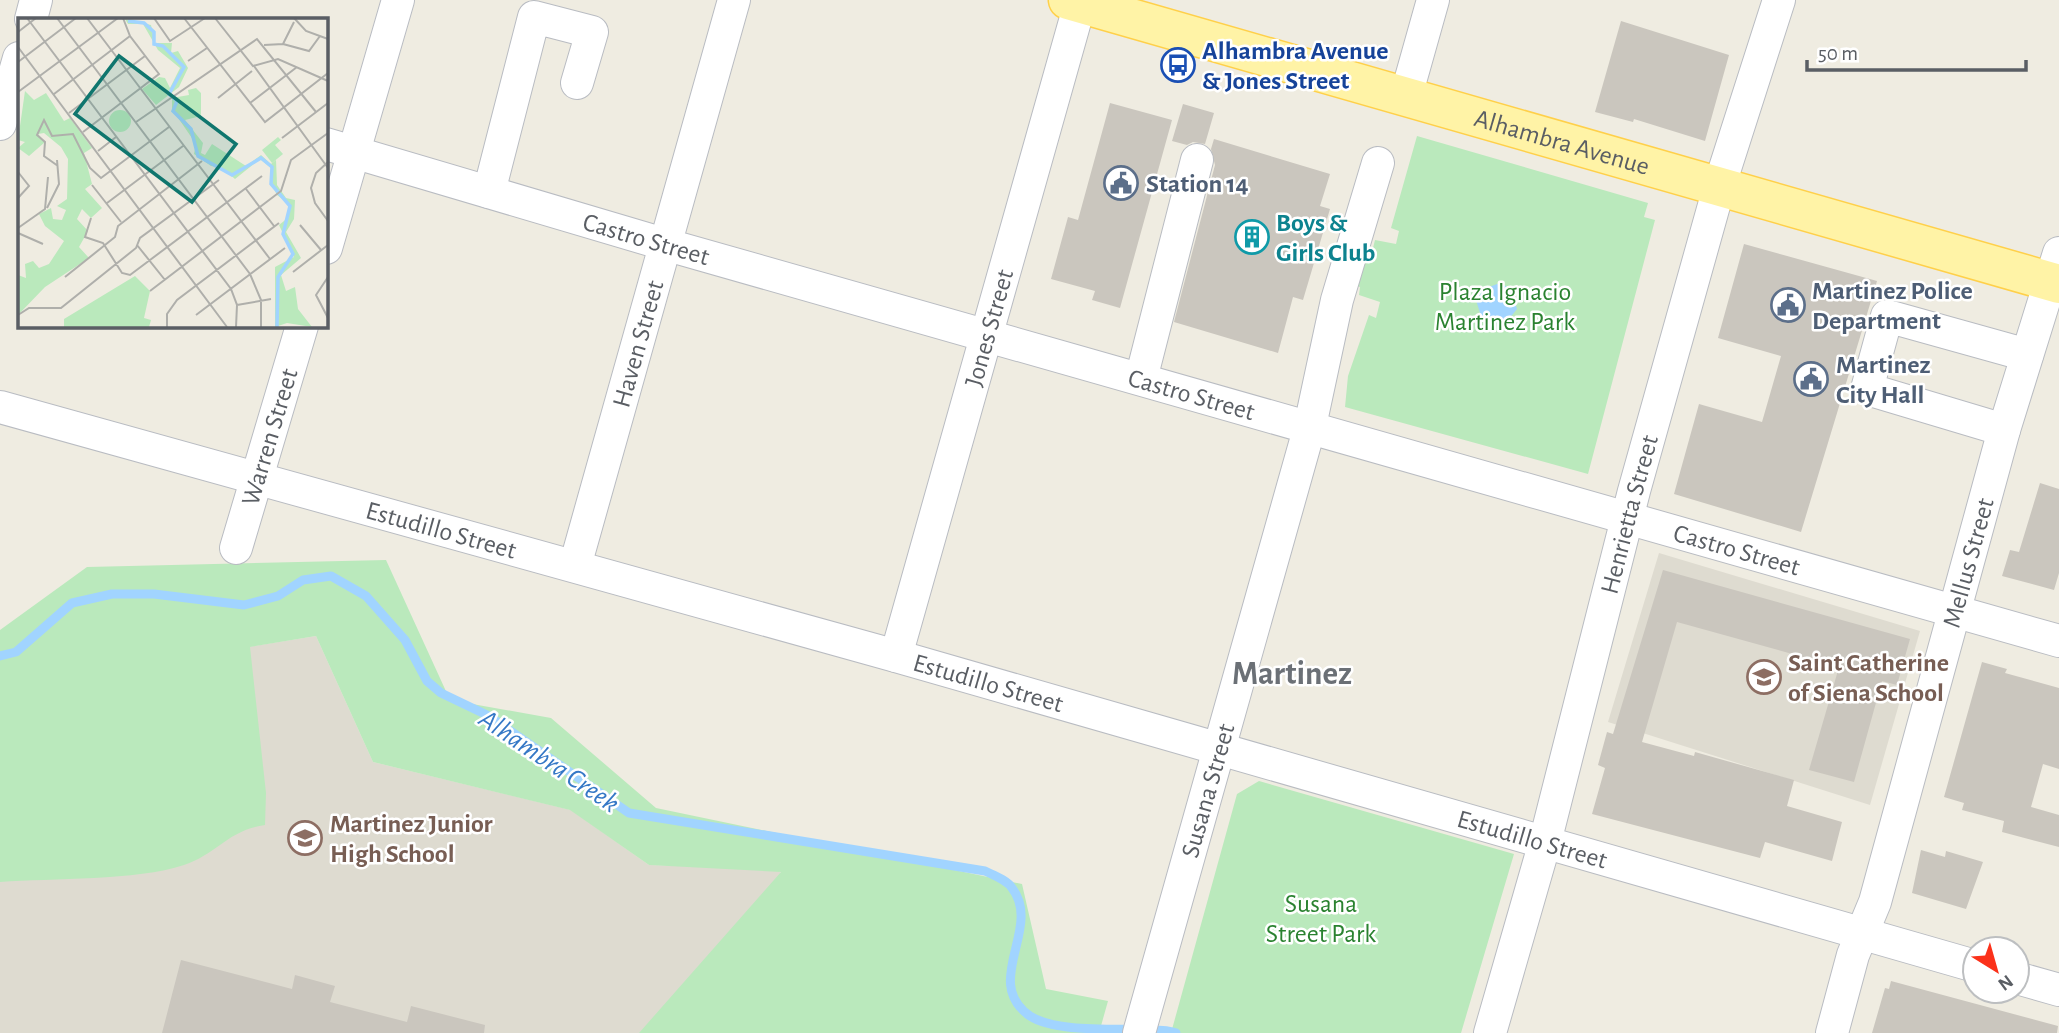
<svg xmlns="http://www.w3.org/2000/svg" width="2059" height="1033" font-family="'Alegreya Sans',sans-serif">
  <rect width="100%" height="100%" fill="#efece1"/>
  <!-- education -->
  <path fill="#dedbd0" d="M 1659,553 L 1920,631 L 1870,805 L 1608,722 Z
    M 316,636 L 373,762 L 571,810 L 649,865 L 776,869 L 987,1033 L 0,1033 L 0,687 Z"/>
  <!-- green -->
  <path fill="#bae9bc" d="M 1417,136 L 1648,203 L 1644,217 L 1655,220 L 1588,474 L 1345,407 L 1348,376 L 1369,315 L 1376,318 L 1380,302 L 1359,295 L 1360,287 L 1353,285 L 1364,245 L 1373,248 L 1375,240 L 1396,244 L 1399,231 L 1391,228 Z
    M 386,560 L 450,700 L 551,718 L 656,808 L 1022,884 L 1046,989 L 1108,1001 L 1099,1033 L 639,1033 L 781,872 L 649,865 L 570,810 L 373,762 L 316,636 L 250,647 L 266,793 L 265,825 C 228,830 217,854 184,865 C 136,881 53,878 0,882 L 0,630 L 87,567 Z
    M 1259,781 L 1514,854 L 1461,1033 L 1171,1033 L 1237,794 Z"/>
  <!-- water -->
  <path fill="#a1d4ff" d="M 1497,284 C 1512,284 1514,298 1517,309 L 1509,319 L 1491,324 L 1481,316 L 1476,300 L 1484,289 Z"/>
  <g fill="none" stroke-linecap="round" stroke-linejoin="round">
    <!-- stream -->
    <path stroke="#a1d4ff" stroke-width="9" d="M 0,656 L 16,652 L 72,603 L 112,594 L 154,594 L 244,605 L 278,596 L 303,580 L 331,576 L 366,596 L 405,640 L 427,681 L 441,693 L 489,716 L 629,813 L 985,871 C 993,875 1007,880 1012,888 C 1043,928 981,982 1030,1016 C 1056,1033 1118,1028 1150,1030 C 1159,1030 1169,1030 1176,1033"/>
  </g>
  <!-- building -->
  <path fill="#cac6be" d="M 1621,21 L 1729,55 L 1705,141 L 1634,119 L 1633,122 L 1595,112 Z
    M 1110,103 L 1172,120 L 1120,308 L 1092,300 L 1095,291 L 1051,279 L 1068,217 L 1078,220 Z
    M 1183,104 L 1214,113 L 1205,144 L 1193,142 L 1187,145 L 1172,141 Z
    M 1214,139 L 1330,174 L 1320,206 L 1330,209 L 1303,300 L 1293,297 L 1278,353 L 1174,322 L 1215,165 L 1211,149 Z
    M 1744,244 L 1877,281 L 1801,532 L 1674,494 L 1699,404 L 1762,422 L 1781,356 L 1718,338 Z
    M 2040,483 L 2059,489 L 2059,573 L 2054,590 L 2002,576 L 2010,550 L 2019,552 Z
    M 1663,570 L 1910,639 L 1897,685 L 1882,681 L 1854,782 L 1809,770 L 1839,667 L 1677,622 L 1642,742 L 1694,756 L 1695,752 L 1794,780 L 1787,806 L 1842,822 L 1832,861 L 1765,842 L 1760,858 L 1592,814 L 1605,768 L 1598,765 L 1607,732 L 1613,734 Z
    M 1982,662 L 2007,669 L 2005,673 L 2059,688 L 2059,769 L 2043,764 L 2031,807 L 2059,815 L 2059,847 L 2002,832 L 2004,821 L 1962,810 L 1964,803 L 1944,797 Z
    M 1921,850 L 1945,857 L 1946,851 L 1983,862 L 1966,909 L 1912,893 Z
    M 181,960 L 292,989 L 295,975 L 335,986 L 330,1002 L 407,1022 L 411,1006 L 485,1025 L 484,1033 L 162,1033 Z
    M 1891,981 L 2058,1026 L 2057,1033 L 1872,1033 L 1885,988 L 1889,989 Z"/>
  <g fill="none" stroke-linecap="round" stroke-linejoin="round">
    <!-- minor casing -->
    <g stroke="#b9bcc2" stroke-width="34">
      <g id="minor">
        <path d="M 31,19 L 36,0"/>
        <path d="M 1406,96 L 1433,0"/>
        <path d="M 0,124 L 19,58"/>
        <path id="s1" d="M 326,144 L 664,244 L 2059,641"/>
        <path d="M 489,192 L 534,17 L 592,32 L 577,83"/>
        <path d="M 326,248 L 398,0"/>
        <path d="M 1141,379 L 1197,160"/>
        <path id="s2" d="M 0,407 L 896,656 L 1975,966"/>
        <path d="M 2004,430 L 1867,389 L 1887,316 L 2027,355"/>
        <path id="s3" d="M 236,548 L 302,326"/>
        <path id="s4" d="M 575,566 L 734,0"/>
        <path id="s5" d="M 896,656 L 1081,0"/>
        <path d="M 2017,978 L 2059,990"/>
        <path id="s6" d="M 1139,1033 L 1310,426 L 1337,300 L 1378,163"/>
        <path id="s7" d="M 1490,1033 L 1545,842 L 1634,491 L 1720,184 L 1779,0"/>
        <path id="s8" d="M 1832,1033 L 1853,955 L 1875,902 L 2004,430 L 2059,253"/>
      </g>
    </g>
    <!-- major casing -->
    <g stroke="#ffd04a" stroke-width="41">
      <g id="major">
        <path id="s9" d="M 1068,0 L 2059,284"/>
      </g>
    </g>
    <!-- minor -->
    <use href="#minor" stroke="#fff" stroke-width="32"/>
    <!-- major -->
    <use href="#major" stroke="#fff3a6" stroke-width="38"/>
  </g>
  <!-- icons -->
  <defs>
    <g id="bus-ring" transform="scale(1.75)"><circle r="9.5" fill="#fff" stroke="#1a4fb4" stroke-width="1.5"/><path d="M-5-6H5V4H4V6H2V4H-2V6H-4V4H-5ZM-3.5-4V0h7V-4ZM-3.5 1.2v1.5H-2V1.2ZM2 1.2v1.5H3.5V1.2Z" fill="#1a4fb4"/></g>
    <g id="civic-ring" transform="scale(1.75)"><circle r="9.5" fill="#fff" stroke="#5c6f8a" stroke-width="1.5"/><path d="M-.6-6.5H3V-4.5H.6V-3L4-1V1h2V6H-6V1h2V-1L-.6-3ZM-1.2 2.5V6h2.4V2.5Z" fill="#5c6f8a"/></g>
    <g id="building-ring" transform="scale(1.75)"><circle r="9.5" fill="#fff" stroke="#0f9aa8" stroke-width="1.5"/><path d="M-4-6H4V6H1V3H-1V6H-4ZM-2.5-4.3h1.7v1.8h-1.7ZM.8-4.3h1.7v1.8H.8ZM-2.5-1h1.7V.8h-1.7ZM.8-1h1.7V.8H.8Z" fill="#0f9aa8"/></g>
    <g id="school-ring" transform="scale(1.75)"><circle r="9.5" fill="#fff" stroke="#8d6e63" stroke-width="1.5"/><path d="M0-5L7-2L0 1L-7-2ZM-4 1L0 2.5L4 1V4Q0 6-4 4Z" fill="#8d6e63"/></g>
  </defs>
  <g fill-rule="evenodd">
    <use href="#bus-ring" x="1178" y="65"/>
    <use href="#civic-ring" x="1121" y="183"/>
    <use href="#building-ring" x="1252" y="237"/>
    <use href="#civic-ring" x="1788" y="305"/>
    <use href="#civic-ring" x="1811" y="379"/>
    <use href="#school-ring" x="1764" y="677"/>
    <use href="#school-ring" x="305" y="838"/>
  </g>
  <g text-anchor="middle" stroke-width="5" stroke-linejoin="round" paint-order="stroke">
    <!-- transit labels -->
    <g font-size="26" font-weight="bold" fill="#164399" stroke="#fff" text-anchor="start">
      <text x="1202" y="59">Alhambra Avenue<tspan x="1202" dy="30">&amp; Jones Street</tspan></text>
    </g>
    <!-- street labels -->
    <g font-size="26" fill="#5a5e64" stroke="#fff">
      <text dy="9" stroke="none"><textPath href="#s9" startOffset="514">Alhambra Avenue</textPath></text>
      <text dy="9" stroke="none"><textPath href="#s1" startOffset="334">Castro Street</textPath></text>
      <text dy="9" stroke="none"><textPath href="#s5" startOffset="341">Jones Street</textPath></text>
      <text dy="9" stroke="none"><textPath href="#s4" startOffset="231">Haven Street</textPath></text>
      <text dy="9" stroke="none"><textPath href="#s1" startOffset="901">Castro Street</textPath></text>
      <text dy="9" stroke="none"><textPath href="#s3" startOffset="116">Warren Street</textPath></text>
      <text dy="9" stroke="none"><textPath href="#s7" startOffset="537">Henrietta Street</textPath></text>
      <text dy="9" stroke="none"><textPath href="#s2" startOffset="458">Estudillo Street</textPath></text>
      <text dy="9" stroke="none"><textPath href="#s1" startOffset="1468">Castro Street</textPath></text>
      <text dy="9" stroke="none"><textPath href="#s8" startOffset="490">Mellus Street</textPath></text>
      <text dy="9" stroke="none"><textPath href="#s2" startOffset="1026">Estudillo Street</textPath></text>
      <text dy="9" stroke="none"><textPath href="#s6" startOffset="252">Susana Street</textPath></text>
      <text dy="9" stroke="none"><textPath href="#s2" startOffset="1592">Estudillo Street</textPath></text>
    </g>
    <!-- service labels -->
    <g font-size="26" font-weight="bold" fill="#4e5e75" stroke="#fff" text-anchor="start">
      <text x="1146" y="192">Station 14</text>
      <text x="1812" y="299">Martinez Police<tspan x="1812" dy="30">Department</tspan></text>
      <text x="1836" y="373">Martinez<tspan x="1836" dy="30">City Hall</tspan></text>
    </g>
    <!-- culture labels -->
    <g font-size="26" font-weight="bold" fill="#0d838f" stroke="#fff" text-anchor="start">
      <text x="1276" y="231">Boys &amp;<tspan x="1276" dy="30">Girls Club</tspan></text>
    </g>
    <!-- park labels -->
    <g font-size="26" fill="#2a8230" stroke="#fff">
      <text x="1505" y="300">Plaza Ignacio<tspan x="1505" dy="30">Martinez Park</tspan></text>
      <text x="1321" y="912">Susana<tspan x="1321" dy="30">Street Park</tspan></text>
    </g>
    <!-- education labels -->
    <g font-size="26" font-weight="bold" fill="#785e54" stroke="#fff" text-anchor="start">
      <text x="1788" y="671">Saint Catherine<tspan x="1788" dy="30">of Siena School</tspan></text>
      <text x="330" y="832">Martinez Junior<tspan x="330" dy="30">High School</tspan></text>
    </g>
    <!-- water labels -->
    <g font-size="28" font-style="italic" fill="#3578c6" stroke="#fff">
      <text transform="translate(550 760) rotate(34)" y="10">Alhambra Creek</text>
    </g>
    <!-- district labels -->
    <g font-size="33" font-weight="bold" fill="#6b7076" stroke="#fff">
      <text x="1292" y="684">Martinez</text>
    </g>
  </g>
  <!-- overview -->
  <g transform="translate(18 18)">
    <rect width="310" height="310" fill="#efece1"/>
    <path d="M 107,1 L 133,7 L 137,25 L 154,25 L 153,35 L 160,33 L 170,50 L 161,69 L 138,87 L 124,71 L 141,59 L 147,60 L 152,70 L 162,50 L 140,32 L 125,6 L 110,6 ZM 178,70 L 183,75 L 183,98 L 167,102 L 185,125 L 183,135 L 187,137 L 194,126 L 228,148 L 243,137 L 253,146 L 258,142 L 259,167 L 268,180 L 277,182 L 276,201 L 268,214 L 283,240 L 263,257 L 268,273 L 277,269 L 280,291 L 294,309 L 269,305 L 257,309 L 257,249 L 276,239 L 261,207 L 271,199 L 270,185 L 259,177 L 252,163 L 253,150 L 242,141 L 217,161 L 203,149 L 193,148 L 176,136 L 178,126 L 154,91 L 154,80 L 171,77 L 170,72 ZM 7,73 L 16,82 L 28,75 L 46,103 L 52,100 L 74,130 L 66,135 L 74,166 L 67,171 L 84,190 L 73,200 L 64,191 L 59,201 L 70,213 L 61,229 L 71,240 L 27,269 L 0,297 L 0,257 L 8,260 L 7,246 L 15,243 L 21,250 L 31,246 L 46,223 L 27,208 L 21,196 L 33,190 L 35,201 L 44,202 L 48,192 L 39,188 L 49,181 L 50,141 L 43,129 L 26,115 L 20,116 L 27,124 L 11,138 L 0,130 L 7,124 L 0,122 ZM91 103a11 11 0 1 1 22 0a11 11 0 1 1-22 0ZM 260,119 L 263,122 L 257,127 L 265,136 L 254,145 L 244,132 ZM 117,258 L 132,273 L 126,300 L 133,302 L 131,309 L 46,309 L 46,301 Z" fill="#bae9bc"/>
    <path fill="none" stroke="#a1d4ff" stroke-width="3.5" d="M 110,3 L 126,5 L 136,14 L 136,26 L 145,28 L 166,49 L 151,76 L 159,83 L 155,93 L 173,111 L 180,138 L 214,157 L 243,140 L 254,149 L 253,166 L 272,188 L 265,216 L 275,236 L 260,259 L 259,309"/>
    <path fill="none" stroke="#afafab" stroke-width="2" d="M 9,0 L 213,271 L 219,287 L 218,309M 39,0 L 232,256 L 243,282 L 243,309M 69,0 L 252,241M 136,0 L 152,23 L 187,0M 166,0 L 247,104 L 310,55M 197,0 L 235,48 L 260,41 L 310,63M 276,0 L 288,13 L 310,21M 0,14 L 18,0M 265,26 L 291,33 L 302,18M 246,27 L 265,26 L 276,4M 0,29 L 209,309M 170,43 L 189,30M 0,44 L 58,0M 236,48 L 310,150M 0,74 L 100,0M 36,76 L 112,18M 200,80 L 234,53M 232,85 L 279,49M 51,95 L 127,38M 118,104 L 239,21 L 298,94M 65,114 L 141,56 L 112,18 L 105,0M 264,120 L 310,85M 80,133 L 98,119M 310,144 L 298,155 L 293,170 L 297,185 L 310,203M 40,148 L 26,138 L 27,124 L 19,117 L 26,102 L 34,118 L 55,116 L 72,150 L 83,160 L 151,109M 0,154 L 11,168 L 0,180M 74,167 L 103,204M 228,171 L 256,208M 89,185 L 165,128M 29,190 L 41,166 L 39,142M 73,200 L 67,219 L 85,225 L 104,255 L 112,257 L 244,158M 282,207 L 303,232M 0,210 L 27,191 L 30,159M 0,215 L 25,226M 119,227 L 147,262M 275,254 L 310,227M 47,259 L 97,219 L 100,208 L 184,143M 310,259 L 298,277 L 310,300M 132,273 L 263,173 L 273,142 L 310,115M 219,287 L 253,281M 0,297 L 11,290 L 43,290 L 118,230 L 122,220 L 201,162M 178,297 L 267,230M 149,309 L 149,296 L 159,282 L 261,205"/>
    <path fill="#0f766e" fill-opacity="0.15" stroke="#0f766e" stroke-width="3.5" d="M 101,38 L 218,126 L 174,184 L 57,96 Z"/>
    <rect width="310" height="310" fill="none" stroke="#5a5e64" stroke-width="3.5"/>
  </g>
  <!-- north arrow -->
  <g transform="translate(1996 970) rotate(143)"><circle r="33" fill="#ffffff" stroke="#bdbfc1" stroke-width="2"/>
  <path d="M0-5L12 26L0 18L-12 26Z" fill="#fb311a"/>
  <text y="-10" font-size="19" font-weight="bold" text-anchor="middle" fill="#5a5e64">N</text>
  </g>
  <!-- scale -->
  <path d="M1807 60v10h219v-10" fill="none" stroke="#5a5e64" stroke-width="3.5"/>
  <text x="1818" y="60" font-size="21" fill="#5a5e64" stroke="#ffffff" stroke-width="5" paint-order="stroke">50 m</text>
</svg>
